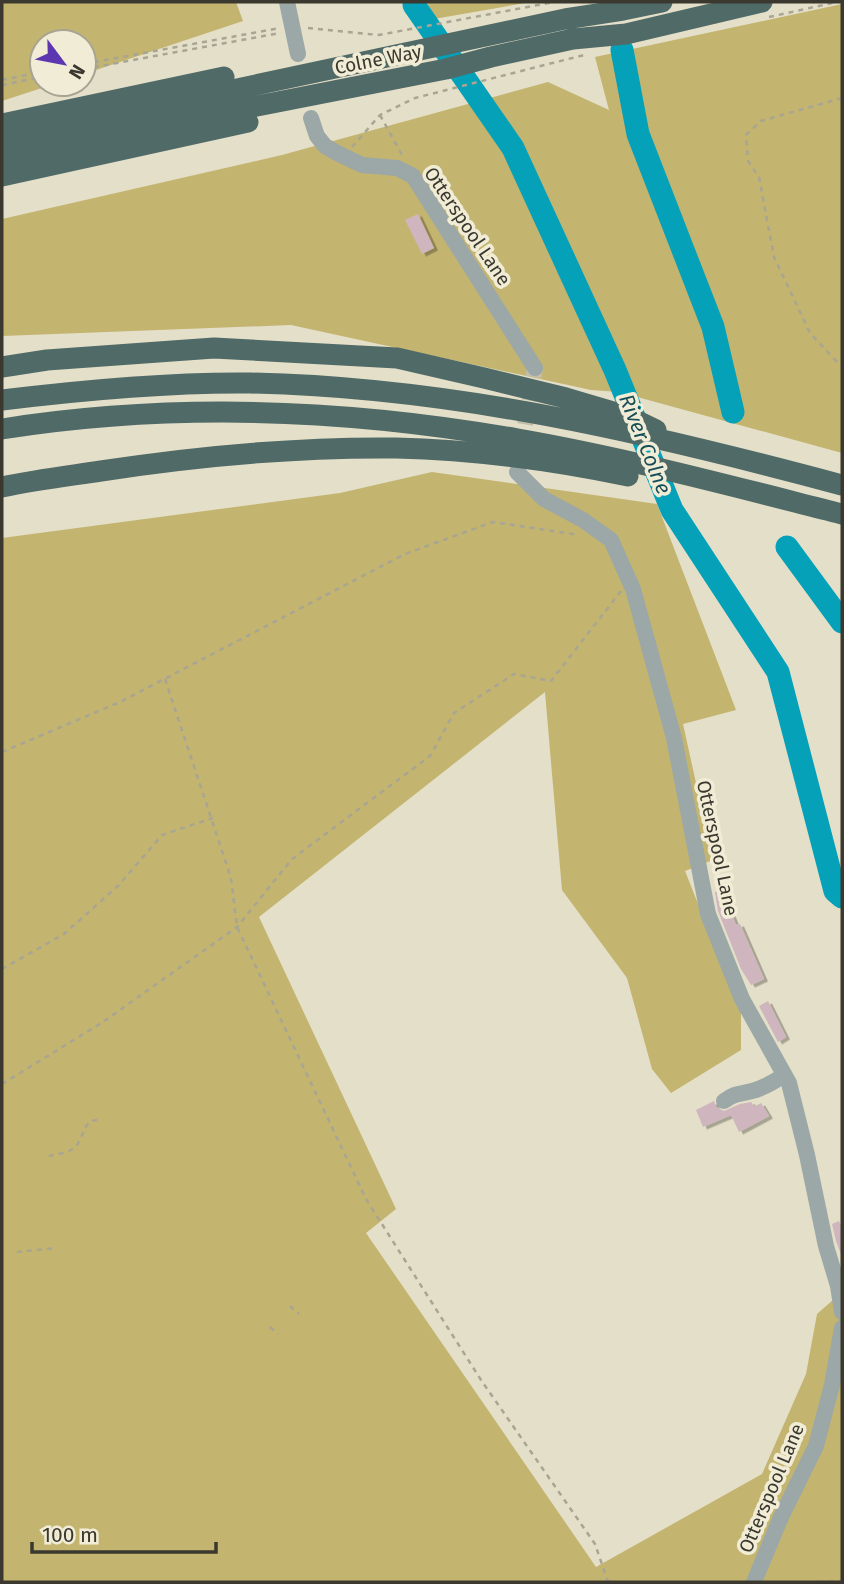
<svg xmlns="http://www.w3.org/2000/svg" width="844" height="1584" font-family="'Fira Sans',sans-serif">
  <defs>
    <filter id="shadow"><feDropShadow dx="4" dy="2.5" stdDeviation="0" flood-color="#0004"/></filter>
  </defs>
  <rect width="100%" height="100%" fill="#e4dfc8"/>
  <!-- green -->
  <path fill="#c3b46f" d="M 2,2 L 236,2 L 243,21 L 84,74 L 84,42 L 42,42 L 42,84 L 54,84 L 2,101 Z
    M 427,2 L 531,2 L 434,19 Z
    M 842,4 L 842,453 L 619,392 L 591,390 L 291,325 L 2,336 L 2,219 L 282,155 L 548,82 L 609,110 L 595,57 Z
    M 432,472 L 657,504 L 736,710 L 683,724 L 713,860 L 685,871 L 741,1012 L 741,1050 L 671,1093 L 652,1069 L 627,978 L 562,890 L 545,692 L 259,917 L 396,1209 L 366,1233 L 596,1567 L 762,1474 L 806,1374 L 817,1314 L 842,1292 L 842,1582 L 2,1582 L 2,538 L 340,493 Z"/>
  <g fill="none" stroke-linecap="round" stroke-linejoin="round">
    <!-- river -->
    <path stroke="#05a1b9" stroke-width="23" d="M 414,2 L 414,5 L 513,148 L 615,370 L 672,510 L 778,672 L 835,891 L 842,897
      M 622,50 L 638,134 L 713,327 L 733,412
      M 787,547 L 842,622"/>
  </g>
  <!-- building -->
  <path fill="#cfb6be" filter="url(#shadow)" d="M 418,214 L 434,248 L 422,254 L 405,220 Z
    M 719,890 L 722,897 L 730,899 L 732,905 L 730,910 L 736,925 L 740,924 L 764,979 L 751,985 L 741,969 L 718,911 L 715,892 Z
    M 768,1001 L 786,1037 L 778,1042 L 759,1006 Z
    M 714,1101 L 716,1107 L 724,1111 L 740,1104 L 751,1102 L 754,1107 L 761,1103 L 769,1116 L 739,1132 L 731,1115 L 703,1127 L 696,1110 Z
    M 839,1221 L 842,1229 L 842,1257 L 836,1241 L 832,1224 Z"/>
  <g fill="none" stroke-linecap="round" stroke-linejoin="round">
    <!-- minor-tunnel -->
    <path stroke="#c2bea9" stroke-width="16" stroke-dasharray="16 8" stroke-linecap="butt" d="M 521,448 L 535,368"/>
    <!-- path -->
    <path stroke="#a9a593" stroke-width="2.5" stroke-dasharray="5 5" stroke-linecap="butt" d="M 769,17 L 837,2
      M 308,28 L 379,35 L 554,2
      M 84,64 L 280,28
      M 84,69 L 280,33
      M 2,80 L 42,72
      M 2,85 L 42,77
      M 842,98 L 761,121 L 746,135 L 748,161 L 759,177 L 774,257 L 810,333 L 837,362 L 842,364
      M 380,115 L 402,155
      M 352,147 L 380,115 L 415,98 L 584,55
      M 165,679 L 231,878 L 237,927 L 366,1199 L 481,1380 L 595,1544 L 608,1582
      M 2,752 L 120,702 L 405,554 L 493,522 L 579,535
      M 2,969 L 64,934 L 118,886 L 162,835 L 213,818
      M 2,1084 L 103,1022 L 237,927 L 292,859 L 430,756 L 454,713 L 514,674 L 551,681 L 621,591
      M 49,1156 C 58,1154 70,1153 76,1146 C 86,1134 82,1118 102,1120
      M 17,1252 L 57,1248
      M 290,1306 L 299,1314
      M 270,1327 L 278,1334
      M 819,1582 L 842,1581"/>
    <!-- minor -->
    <path stroke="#9ca8a7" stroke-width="16" d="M 287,2 L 298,54
      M 311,118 L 317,136 L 325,146 L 337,153 L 362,165 L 397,168 L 413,176 L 535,368
      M 517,472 L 544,499 L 583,520 L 611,540 L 633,589 L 674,738 L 708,914 L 742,999 L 789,1083 L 807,1155 L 826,1246 L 838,1286 L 842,1312
      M 724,1101 C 737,1092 738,1095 752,1091 C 764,1088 774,1082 784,1075
      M 754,1582 L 781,1517 L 816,1446 L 832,1385 L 842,1328"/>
    <!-- highway -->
    <path stroke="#506a67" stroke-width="21" d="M 2,124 L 224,77
      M 2,139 L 565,19 L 623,10 L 662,2
      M 2,159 L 140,129 L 446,69 L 491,57 L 573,39 L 626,34 L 762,2
      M 2,176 L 248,122
      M 2,367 L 47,360 L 214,348 L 397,358 L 484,378 L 566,398 L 627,416 L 656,430
      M 2,400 C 84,390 167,382 250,383 C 452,387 648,433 842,485
      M 2,429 C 173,402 348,409 518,439 C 627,458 735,487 842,514
      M 2,487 C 35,480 68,476 101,471 C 199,456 298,447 396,448 C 474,450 552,460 628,476"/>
  </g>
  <g text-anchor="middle" stroke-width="7" stroke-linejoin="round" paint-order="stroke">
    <!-- street labels -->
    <g font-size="19" fill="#3a382f" stroke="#f1ecd5">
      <text transform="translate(378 59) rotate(-11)" y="7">Colne Way</text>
      <text transform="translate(468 226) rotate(56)" y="7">Otterspool Lane</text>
      <text transform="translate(718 848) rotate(78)" y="7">Otterspool Lane</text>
      <text transform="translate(771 1488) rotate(-67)" y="7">Otterspool Lane</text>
    </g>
    <!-- water labels -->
    <g font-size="21" font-style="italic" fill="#184d58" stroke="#f1ecd5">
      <text transform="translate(645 444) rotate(68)" y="7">River Colne</text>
    </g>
  </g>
  <!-- border -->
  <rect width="844" height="1584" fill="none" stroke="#3a382f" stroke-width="7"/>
  <!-- north arrow -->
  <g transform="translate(63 63) rotate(122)"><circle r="33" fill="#f1ecd5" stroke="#a8a493" stroke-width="2"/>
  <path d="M0-5L12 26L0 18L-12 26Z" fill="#5c37af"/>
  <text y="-10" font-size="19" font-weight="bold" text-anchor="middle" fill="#3a382f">N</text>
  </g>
  <!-- scale -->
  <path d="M32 1542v10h184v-10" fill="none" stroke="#3a382f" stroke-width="3.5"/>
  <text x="42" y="1542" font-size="21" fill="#3a382f" stroke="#f1ecd5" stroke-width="5" paint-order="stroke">100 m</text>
</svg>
